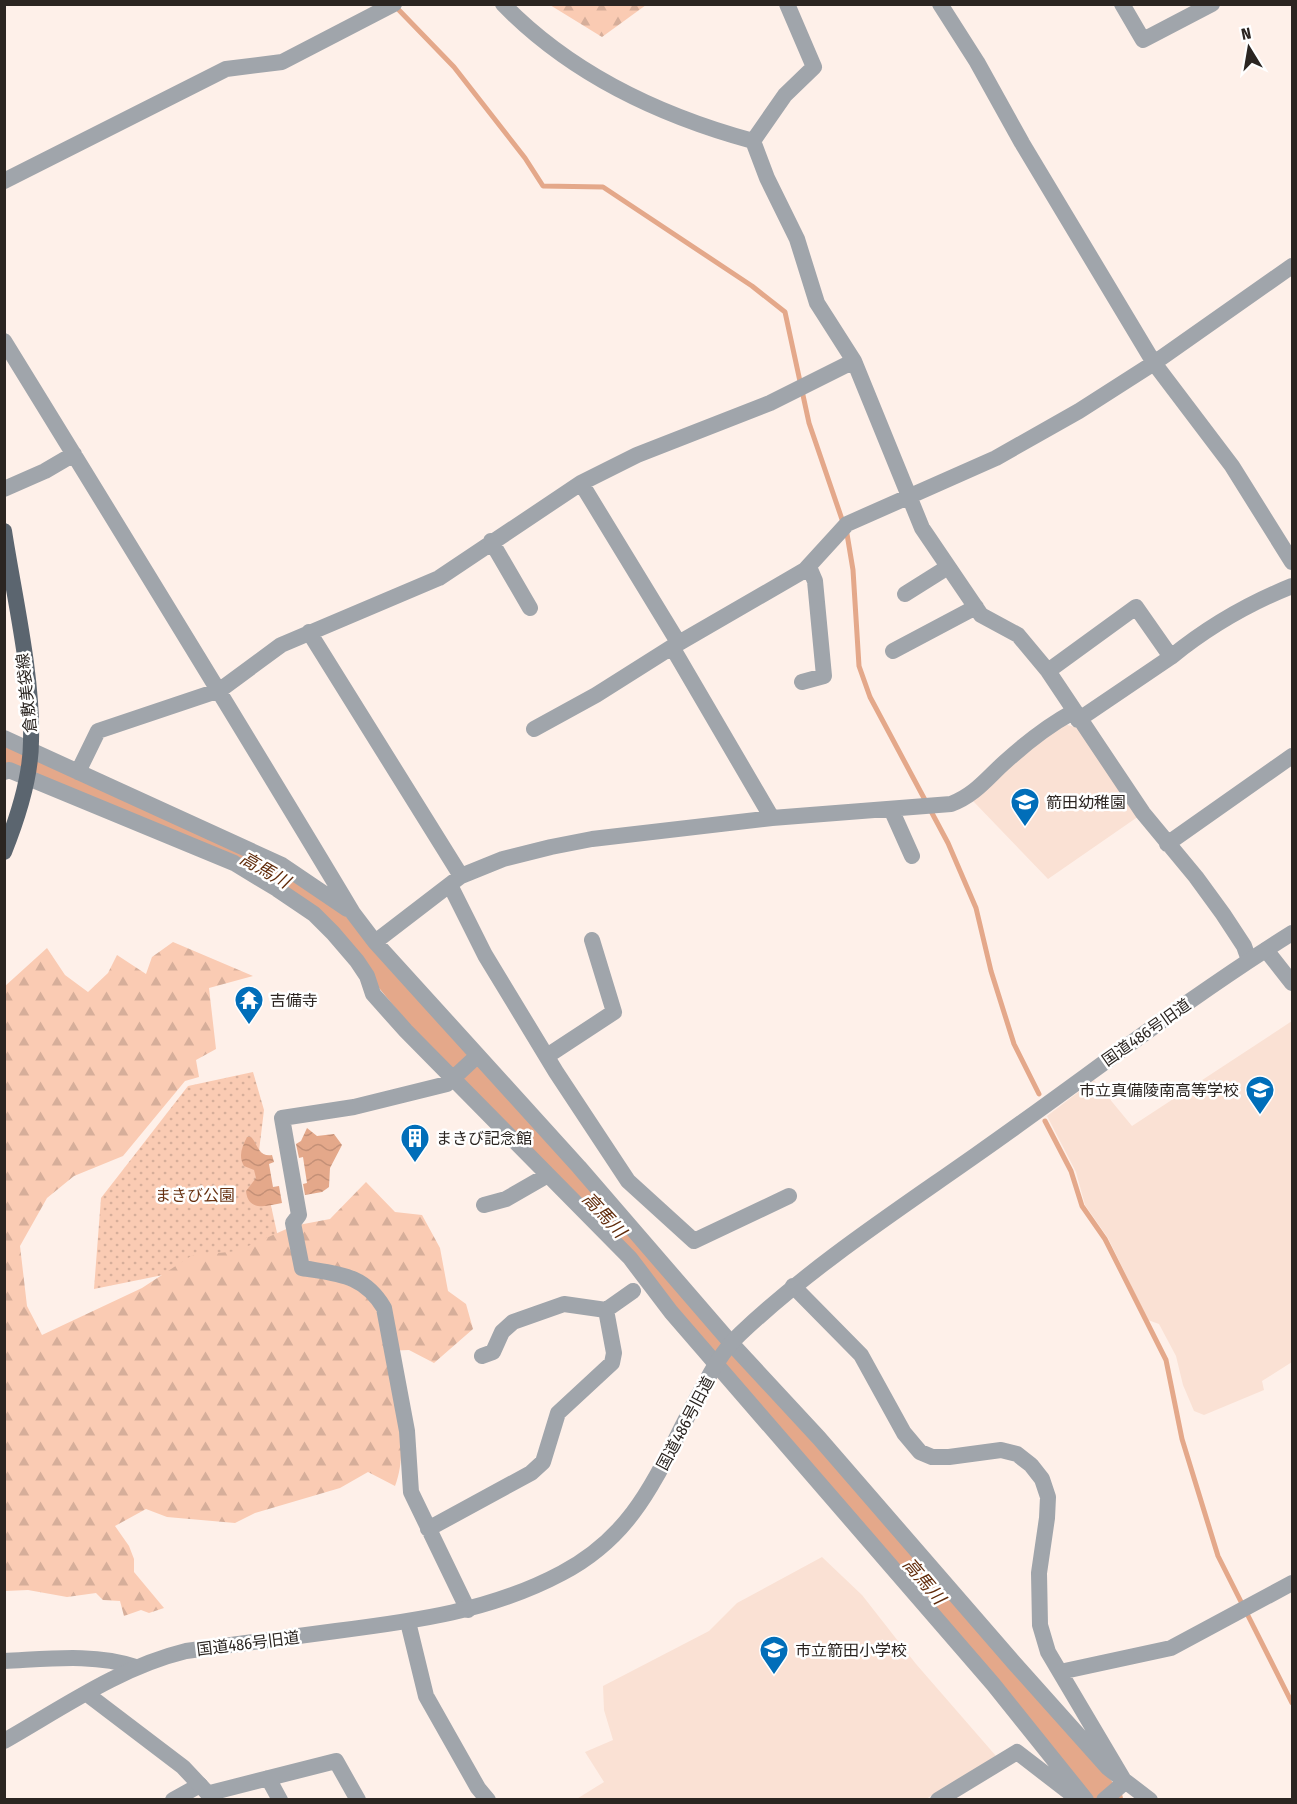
<svg xmlns="http://www.w3.org/2000/svg" width="1297" height="1804" font-family="'Fira Sans Condensed','Noto Sans JP',sans-serif">
  <defs>
    <pattern id="green-dots" width="8" height="8" patternUnits="userSpaceOnUse" patternTransform="scale(1.5)"><rect width="8" height="8" fill="#facbb3"/><path d="M2 2h.1M6 6h.1" fill="none" stroke="#d6ae9a" stroke-width="1.8" stroke-linecap="round"/></pattern>
    <pattern id="forest-firs" width="22" height="20" patternUnits="userSpaceOnUse" patternTransform="scale(1.5)"><rect width="22" height="20" fill="#facbb3"/><path d="M5 1l3.5 6h-7zM16 11l3.5 6h-7z" fill="#d6ae9a"/></pattern>
    <pattern id="water-waves" width="16" height="10" patternUnits="userSpaceOnUse" patternTransform="scale(1.5)"><rect width="16" height="10" fill="#e4a88a"/><path d="M0 5q4-4 8 0t8 0" fill="none" stroke="#c49077"/></pattern>
  </defs>
  <rect width="100%" height="100%" fill="#fef0e9"/>
  <!-- built -->
  <path fill="#fae1d4" d="M 1064,724 L 1078,728 L 1139,816 L 1048,879 L 973,801 L 1003,769 Z
    M 1292,1021 L 1292,1362 L 1262,1381 L 1264,1390 L 1204,1415 L 1194,1411 L 1183,1385 L 1176,1356 L 1159,1324 L 1148,1320 L 1108,1238 L 1085,1205 L 1076,1172 L 1047,1116 L 1094,1080 L 1132,1126 Z
    M 822,1557 L 862,1595 L 916,1664 L 996,1756 L 926,1799 L 575,1800 L 604,1782 L 585,1752 L 613,1740 L 604,1710 L 603,1686 L 709,1631 L 737,1603 Z"/>
  <!-- green -->
  <path fill="url(#green-dots)" d="M 253,1072 L 264,1110 L 259,1151 L 281,1251 L 94,1289 L 101,1198 L 188,1086 Z"/>
  <!-- forest -->
  <path fill="url(#forest-firs)" d="M 550,5 L 646,5 L 602,37 Z
    M 173,942 L 253,976 L 209,988 L 216,1049 L 196,1060 L 199,1077 L 185,1081 L 123,1156 L 74,1176 L 47,1198 L 20,1246 L 27,1306 L 42,1335 L 142,1288 L 191,1256 L 237,1251 L 293,1226 L 330,1219 L 366,1182 L 395,1212 L 422,1215 L 440,1248 L 448,1291 L 466,1304 L 473,1329 L 434,1363 L 409,1350 L 385,1351 C 392,1394 411,1444 395,1486 L 368,1472 L 340,1488 L 255,1513 L 235,1523 L 167,1517 L 146,1509 L 115,1526 L 129,1546 L 134,1559 L 134,1572 L 164,1608 L 149,1613 L 141,1610 L 124,1616 L 120,1601 L 103,1600 L 96,1593 L 67,1597 L 28,1590 L 5,1591 L 4,987 L 47,948 L 65,975 L 88,992 L 108,973 L 117,955 L 146,974 L 152,957 Z"/>
  <!-- water -->
  <path fill="url(#water-waves)" d="M 307,1128 L 317,1136 L 334,1134 L 342,1145 L 330,1168 L 329,1187 L 322,1192 L 305,1195 L 303,1184 L 307,1183 L 303,1157 L 299,1158 L 296,1144 L 301,1141 Z
    M 247,1137 L 251,1137 C 258,1144 258,1157 272,1155 L 274,1162 L 269,1164 L 273,1187 L 279,1186 L 282,1203 C 267,1206 248,1212 246,1191 L 256,1178 L 254,1170 L 244,1166 C 238,1156 242,1147 247,1137 Z"/>
  <g fill="none" stroke-linecap="round" stroke-linejoin="round">
    <!-- stream -->
    <path stroke="#e4a88a" stroke-width="5" d="M 395,6 L 454,67 L 525,158 L 543,186 L 603,187 L 752,286 L 785,312 L 809,423 L 847,534 L 853,570 L 859,666 L 870,697 L 948,843 L 976,908 L 991,971 L 1014,1044 L 1039,1094
      M 1045,1121 L 1071,1171 L 1082,1206 L 1105,1239 L 1166,1360 L 1182,1439 L 1218,1556 L 1292,1703"/>
    <!-- river -->
    <path stroke="#e4a88a" stroke-width="30" d="M 4,754 L 60,780 L 238,854 L 290,883 L 348,927 L 429,1025 L 628,1240 L 752,1385 L 857,1501 L 1108,1800"/>
    <!-- minor -->
    <path stroke="#a0a5ab" stroke-width="16" d="M 503,4 C 570,73 661,116 753,141
      M 940,4 L 977,62 L 1022,143 L 1154,363 L 1232,466 L 1292,562
      M 1122,4 L 1143,40 L 1212,4
      M 753,141 L 767,178 L 797,239 L 817,303 L 854,361 L 922,528 L 981,615 L 1018,635 L 1048,671 L 1143,813 L 1196,877 L 1223,914 L 1244,946 L 1249,960
      M 753,141 L 785,95 L 814,67 L 787,4
      M 4,181 L 226,69 L 282,62 L 394,4
      M 4,341 C 121,531 238,721 353,913 L 375,942 L 579,1167 L 731,1343 L 819,1438 L 1015,1664 L 1108,1768 L 1150,1800
      M 581,483 L 678,642
      M 4,489 L 45,471 L 74,454
      M 491,541 L 530,608
      M 905,594 L 948,567
      M 309,632 L 461,876
      M 672,647 L 805,570 L 847,524 L 996,458 L 1079,411 L 1154,363 L 1292,266
      M 893,651 L 976,607
      M 1048,671 L 1136,607 L 1171,657 C 1209,626 1247,604 1292,586
      M 802,682 L 824,676 L 815,581 L 809,567
      M 1078,720 L 1171,657
      M 534,729 L 596,695 L 672,647 L 772,818
      M 4,738 L 282,865 L 347,909
      M 4,772 L 9,770 L 234,863 L 277,889 L 314,914 L 333,933 L 357,961 L 367,976 L 373,994 L 406,1031 L 630,1258 L 671,1312 L 993,1684 L 1086,1800
      M 78,772 L 98,731 L 220,690 L 281,645 L 439,578 L 581,483 L 637,455 L 770,403 L 854,361
      M 891,809 L 912,856
      M 1167,844 L 1292,756
      M 450,885 L 485,955 L 556,1072 L 628,1181 L 694,1241 L 789,1196
      M 375,942 L 461,876 L 503,859 L 551,847 L 592,839 L 772,818 L 951,804 C 975,795 987,778 1005,762 C 1026,743 1049,725 1073,712
      M 1266,950 L 1292,983
      M 547,1056 L 614,1012 L 592,940
      M 484,1205 L 506,1199 L 546,1176
      M 793,1286 L 861,1355 L 904,1433 L 920,1452 L 932,1457 L 949,1457 L 1001,1450 L 1017,1454 L 1031,1465 L 1042,1479 L 1048,1497 L 1047,1518 L 1039,1573 L 1040,1625 L 1048,1652 L 1125,1782 L 1104,1800
      M 482,1356 L 493,1352 L 502,1332 L 513,1322 L 564,1304 L 606,1310
      M 428,1529 L 531,1473 L 543,1462 L 558,1413 L 612,1363 L 614,1353 L 606,1310 L 633,1291
      M 468,1610 L 411,1492 L 407,1431 L 384,1308 C 364,1274 338,1274 302,1268 L 293,1223 L 299,1215 L 282,1118 L 354,1107 L 447,1084 L 477,1056
      M 408,1622 L 426,1696 L 478,1788 L 488,1800
      M 4,1661 C 48,1659 94,1653 136,1667
      M 1060,1672 L 1171,1648 L 1292,1583
      M 268,1778 L 280,1800
      M 210,1793 L 336,1761 L 358,1800
      M 173,1800 L 200,1785
      M 938,1800 L 1017,1752 L 1078,1799"/>
    <!-- tertiary -->
    <path stroke="#a0a5ab" stroke-width="16" d="M 87,1694 L 183,1767 L 214,1800
      M 4,1741 C 62,1708 120,1667 186,1651 C 236,1644 286,1638 336,1631 C 415,1621 491,1611 562,1573 C 642,1531 660,1464 701,1391 C 712,1370 723,1350 740,1334 C 812,1266 895,1212 976,1155 C 1082,1081 1183,1001 1292,933"/>
    <!-- primary -->
    <path stroke="#5b656f" stroke-width="16" d="M 4,531 C 14,596 33,676 31,741 C 31,778 18,817 4,852"/>
  </g>
  <!-- icons -->
  <defs>
    <g id="school-pin" transform="scale(1.5)"><path d="M0 17L-7.5 6A9.5 9.5 0 1 1 7.5 6Z" fill="#016eb9" stroke="#fff"/><path d="M0-5L7-2L0 1L-7-2ZM-4 1L0 2.5L4 1V4Q0 6-4 4Z" fill="#fff"/></g>
    <g id="temple-pin" transform="scale(1.5)"><path d="M0 17L-7.5 6A9.5 9.5 0 1 1 7.5 6Z" fill="#016eb9" stroke="#fff"/><path d="M0-6L5-2H3V0L6.5 2.5H4V6H1.5V3h-3V6H-4V2.5H-6.5L-3 0V-2H-5Z" fill="#fff"/></g>
    <g id="building-pin" transform="scale(1.5)"><path d="M0 17L-7.5 6A9.5 9.5 0 1 1 7.5 6Z" fill="#016eb9" stroke="#fff"/><path d="M-4-6H4V6H1V3H-1V6H-4ZM-2.5-4.3h1.7v1.8h-1.7ZM.8-4.3h1.7v1.8H.8ZM-2.5-1h1.7V.8h-1.7ZM.8-1h1.7V.8H.8Z" fill="#fff"/></g>
  </defs>
  <g fill-rule="evenodd">
    <use href="#school-pin" x="1025" y="802"/>
    <use href="#temple-pin" x="249" y="1000"/>
    <use href="#school-pin" x="1260" y="1090"/>
    <use href="#building-pin" x="415" y="1138"/>
    <use href="#school-pin" x="774" y="1650"/>
  </g>
  <g text-anchor="middle" stroke-width="5" stroke-linejoin="round" paint-order="stroke">
    <!-- street labels -->
    <g font-size="16" fill="#2b2521" stroke="#fff">
      <text transform="translate(26 693) rotate(-96)" y="6">倉敷美袋線</text>
      <text transform="translate(1146 1032) rotate(-35)" y="6">国道486号旧道</text>
      <text transform="translate(685 1423) rotate(-62)" y="6">国道486号旧道</text>
      <text transform="translate(248 1643) rotate(-7)" y="6">国道486号旧道</text>
    </g>
    <!-- poi labels -->
    <g font-size="16" fill="#2b2521" stroke="#fff" text-anchor="start">
      <text x="1046" y="808">箭田幼稚園</text>
      <text x="270" y="1006">吉備寺</text>
      <text x="1239" y="1096" text-anchor="end">市立真備陵南高等学校</text>
      <text x="436" y="1144">まきび記念館</text>
      <text x="795" y="1656">市立箭田小学校</text>
    </g>
    <!-- park labels -->
    <g font-size="16" fill="#683212" stroke="#fff">
      <text x="195" y="1201">まきび公園</text>
    </g>
    <!-- water labels -->
    <g font-size="18" font-style="italic" fill="#612b0a" stroke="#fff">
      <text transform="translate(265 870) rotate(30)" y="6">高馬川</text>
      <text transform="translate(604 1215) rotate(47)" y="6">高馬川</text>
      <text transform="translate(924 1581) rotate(50)" y="6">高馬川</text>
    </g>
  </g>
  <!-- border -->
  <rect width="1297" height="1804" fill="none" stroke="#2b2521" stroke-width="12"/>
  <!-- north arrow -->
  <g transform="translate(1249 48) rotate(349)" stroke="#ffffff" stroke-width="4.5" paint-order="stroke">
  <path d="M0-4.5L10 22L0 15L-10 22Z" fill="#2b2521"/>
  <text y="-9" font-size="16" font-weight="bold" text-anchor="middle" fill="#2b2521">N</text>
  </g>
</svg>
